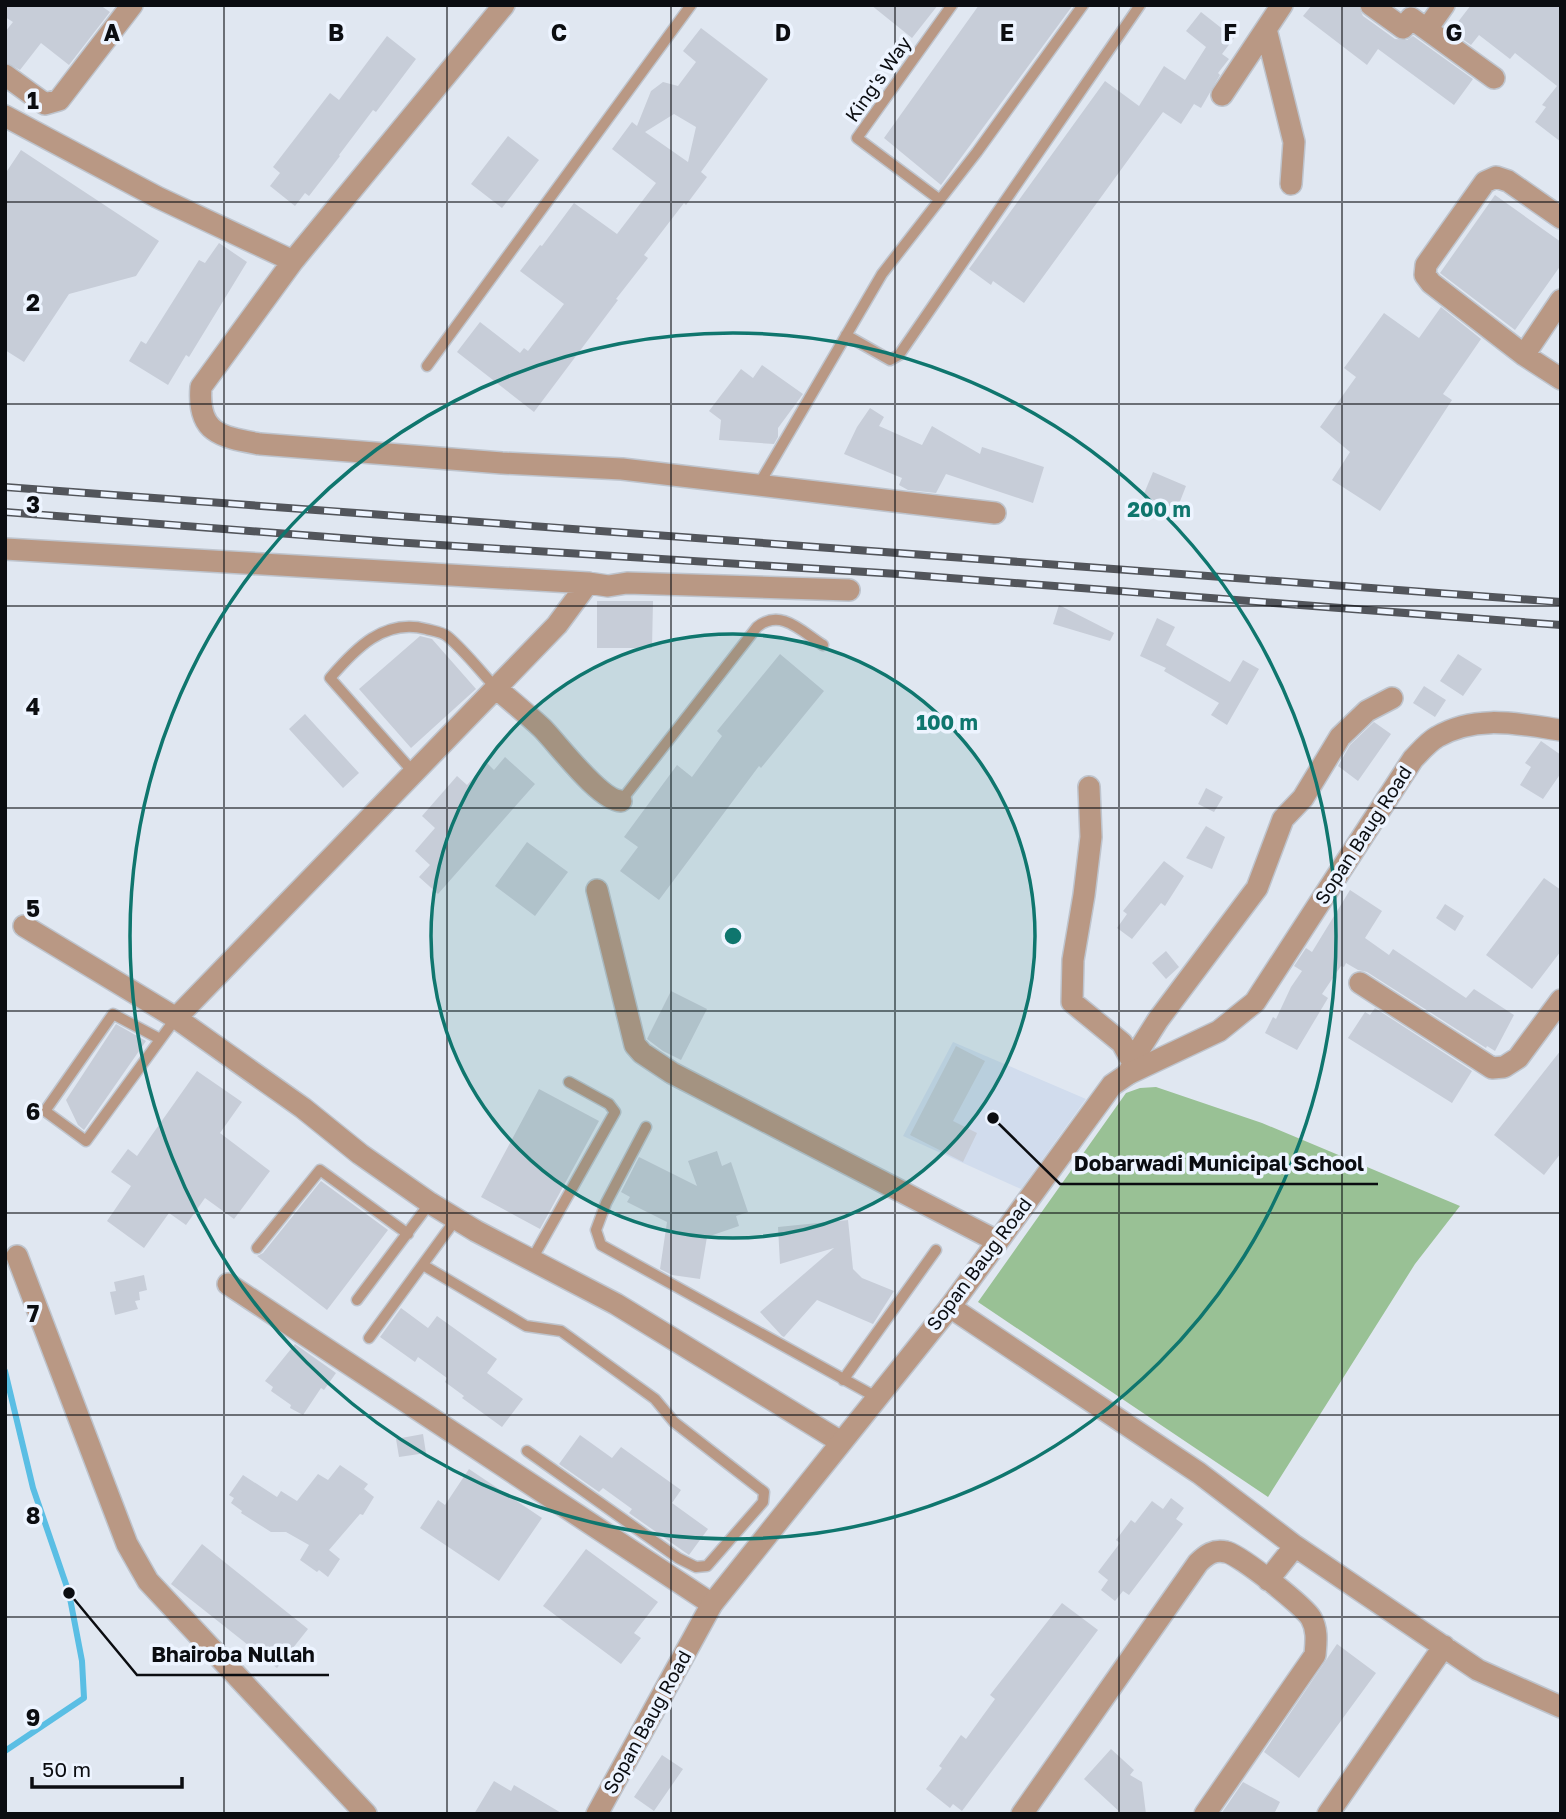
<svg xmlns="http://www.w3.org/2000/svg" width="1566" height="1819" font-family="'Golos Text',sans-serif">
  <rect width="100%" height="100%" fill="#e0e7f1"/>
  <!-- built -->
  <path fill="#d1dced" d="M 953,1042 L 1086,1099 L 1021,1189 L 903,1136 Z"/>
  <!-- green -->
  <path fill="#99c195" d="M 1156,1087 L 1262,1123 L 1460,1206 L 1415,1264 L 1268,1497 L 978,1302 L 1126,1093 L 1140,1088 Z"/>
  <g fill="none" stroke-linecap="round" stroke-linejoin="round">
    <!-- stream -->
    <path stroke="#5abee4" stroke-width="6" d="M 5,1371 L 33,1488 L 69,1593 L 82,1661 L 84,1698 L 5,1751"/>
  </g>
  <!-- building -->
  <path fill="#c7cdd8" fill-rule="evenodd" d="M 5,5 L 100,5 L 110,12 L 69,65 L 41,43 L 20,70 L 5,62 L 5,32 L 13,22 L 5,17 Z
    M 871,5 L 938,5 L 912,38 Z
    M 979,5 L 1073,5 L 941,185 L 884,138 Z
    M 1312,5 L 1358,5 L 1363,16 L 1395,39 L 1407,40 L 1413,36 L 1473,79 L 1454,105 L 1378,49 L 1367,65 L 1303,16 Z
    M 1471,5 L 1561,5 L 1561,142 L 1535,122 L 1546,107 L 1542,105 L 1557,86 L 1515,53 L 1510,59 L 1479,35 L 1471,45 L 1451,31 Z
    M 1201,12 L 1234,38 L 1222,54 L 1229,59 L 1218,73 L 1220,75 L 1201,108 L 1194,104 L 1181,124 L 1163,112 L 1024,303 L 993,281 L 991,285 L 969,269 L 1105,81 L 1139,106 L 1164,66 L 1185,80 L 1206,47 L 1186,31 Z
    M 701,28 L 768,79 L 701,172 L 707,177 L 686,205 L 684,203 L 644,255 L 648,258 L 616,299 L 618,300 L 534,412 L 457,352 L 480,322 L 520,353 L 524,348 L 528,351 L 564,304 L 520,271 L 540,245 L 542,246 L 574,203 L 617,234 L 656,183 L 612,149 L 632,122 L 637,126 L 651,91 L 663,82 L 678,86 L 696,62 L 683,51 ZM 674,114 L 696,127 L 688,162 L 645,132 Z
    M 387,36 L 416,59 L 376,112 L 373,110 L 339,155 L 340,156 L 309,196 L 305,193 L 295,206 L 270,186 L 280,173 L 273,167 L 330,93 L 339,100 Z
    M 508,136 L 539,160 L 502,208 L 471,184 Z
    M 21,150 L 159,241 L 136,276 L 69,294 L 24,362 L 5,350 L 5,174 Z
    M 1495,195 L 1561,242 L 1561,265 L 1515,330 L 1440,273 Z
    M 219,243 L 247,262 L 189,357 L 186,355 L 168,385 L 129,361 L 141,341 L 146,344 L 199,260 L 205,263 Z
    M 1441,307 L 1481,339 L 1443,394 L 1452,400 L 1380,511 L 1332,480 L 1350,452 L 1320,427 L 1356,377 L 1344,368 L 1384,313 L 1419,338 Z
    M 762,365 L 803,394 L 778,428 L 778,437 L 774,444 L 719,440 L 721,420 L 709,411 L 741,369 L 753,378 Z
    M 870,408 L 884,417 L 879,426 L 922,445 L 932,426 L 980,454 L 982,447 L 1044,467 L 1033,503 L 946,474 L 936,493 L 908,490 L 899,485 L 902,478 L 844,454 L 857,427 Z
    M 1153,472 L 1186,486 L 1177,509 L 1143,496 Z
    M 597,601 L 653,601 L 652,648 L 597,648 Z
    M 1059,605 L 1114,633 L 1110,641 L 1053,624 Z
    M 1157,618 L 1175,627 L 1166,645 L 1230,682 L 1243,660 L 1259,669 L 1227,725 L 1211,715 L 1219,703 L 1164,671 L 1166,668 L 1140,656 Z
    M 420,636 L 432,639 L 476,689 L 411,748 L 359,689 Z
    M 780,654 L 824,691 L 761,768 L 759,766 L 659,900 L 620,871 L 638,847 L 624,837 L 677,765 L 692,777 L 722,736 L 717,731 Z
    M 1458,654 L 1482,669 L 1463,696 L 1440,681 Z
    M 1424,686 L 1446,700 L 1435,717 L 1413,703 Z
    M 305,714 L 359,773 L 343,788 L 289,729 Z
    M 1374,722 L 1391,734 L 1358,781 L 1338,766 L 1350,745 Z
    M 1541,741 L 1561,755 L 1561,773 L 1543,799 L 1520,785 L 1531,767 L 1525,763 Z
    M 505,757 L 535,784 L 438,894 L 419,877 L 430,865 L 415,851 L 435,828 L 422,816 L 457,776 L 467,785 L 487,763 L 494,770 Z
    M 1206,788 L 1223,797 L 1214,812 L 1198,804 Z
    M 1206,826 L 1225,837 L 1212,869 L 1186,858 Z
    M 527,842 L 568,872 L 535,916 L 495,886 Z
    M 1164,861 L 1184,876 L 1165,906 L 1161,903 L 1132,939 L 1117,928 L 1127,914 L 1123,911 Z
    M 1544,878 L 1561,890 L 1561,951 L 1532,989 L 1486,955 Z
    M 1350,890 L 1382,911 L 1365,938 L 1389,955 L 1393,949 L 1466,998 L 1474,989 L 1514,1015 L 1495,1051 L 1487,1046 L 1486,1048 L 1367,972 L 1358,970 L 1346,963 L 1344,967 L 1341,966 L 1322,994 L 1328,998 L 1297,1050 L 1265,1033 L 1273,1017 L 1276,1019 L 1291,987 L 1302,971 L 1294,966 L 1306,948 L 1312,952 Z
    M 1445,904 L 1464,916 L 1455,931 L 1436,918 Z
    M 1166,951 L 1179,967 L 1166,979 L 1152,963 Z
    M 671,991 L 707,1009 L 681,1060 L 663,1051 L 647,1039 Z
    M 1375,1008 L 1472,1071 L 1452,1103 L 1348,1038 L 1365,1012 L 1370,1015 Z
    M 116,1024 L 146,1041 L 84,1130 L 78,1125 L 66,1100 Z
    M 956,1046 L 985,1061 L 953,1121 L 977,1133 L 963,1162 L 910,1135 Z
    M 1561,1050 L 1561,1153 L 1544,1175 L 1494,1135 Z
    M 197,1071 L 242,1102 L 220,1133 L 270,1171 L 234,1219 L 205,1198 L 186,1225 L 169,1213 L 144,1248 L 107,1221 L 131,1186 L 111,1172 L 128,1149 L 137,1156 Z
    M 539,1089 L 599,1121 L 540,1229 L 481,1197 Z
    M 717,1151 L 722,1166 L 731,1162 L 748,1212 L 736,1216 L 739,1226 L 707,1237 L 700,1279 L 672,1275 L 660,1269 L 667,1222 L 627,1202 L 630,1197 L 621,1192 L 639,1157 L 697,1186 L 688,1161 Z
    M 321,1181 L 388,1230 L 327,1310 L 257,1256 L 263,1253 Z
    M 848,1220 L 853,1269 L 862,1278 L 894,1291 L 873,1324 L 817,1300 L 784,1337 L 782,1336 L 760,1312 L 834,1248 L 780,1264 L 778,1227 Z
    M 144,1275 L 147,1290 L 139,1292 L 140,1300 L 135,1301 L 138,1309 L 115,1315 L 110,1292 L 116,1291 L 114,1282 Z
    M 401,1308 L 428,1328 L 437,1316 L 497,1359 L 487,1373 L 523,1399 L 502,1427 L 462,1398 L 464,1396 L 445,1382 L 447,1378 L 418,1357 L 415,1362 L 380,1337 Z
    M 295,1344 L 336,1373 L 324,1390 L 321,1388 L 303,1415 L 290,1408 L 291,1405 L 271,1391 L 273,1387 L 265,1381 Z
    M 423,1434 L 426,1453 L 399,1457 L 396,1439 Z
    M 580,1435 L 612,1458 L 621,1447 L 681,1490 L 672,1503 L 708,1529 L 689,1555 L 629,1513 L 632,1509 L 603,1488 L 599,1492 L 559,1464 Z
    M 340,1465 L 368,1484 L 364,1489 L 374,1497 L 363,1515 L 360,1514 L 329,1550 L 340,1559 L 328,1577 L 319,1570 L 317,1572 L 300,1560 L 309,1545 L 286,1532 L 271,1532 L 241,1513 L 242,1511 L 231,1503 L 234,1498 L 229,1495 L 243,1475 L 277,1497 L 281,1491 L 297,1501 L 318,1474 L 328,1480 Z
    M 469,1469 L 542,1518 L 499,1581 L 420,1528 L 438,1500 L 445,1505 Z
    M 1171,1498 L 1184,1508 L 1176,1519 L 1183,1524 L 1129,1595 L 1123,1591 L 1115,1601 L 1101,1590 L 1108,1580 L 1098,1572 L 1120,1543 L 1116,1540 L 1131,1520 L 1135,1523 L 1152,1501 L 1163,1509 Z
    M 202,1544 L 308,1629 L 277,1668 L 171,1584 Z
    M 586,1549 L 658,1602 L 634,1633 L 641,1638 L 621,1664 L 543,1606 Z
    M 1062,1603 L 1098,1630 L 962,1811 L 953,1804 L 950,1808 L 926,1789 L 942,1768 L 939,1766 L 961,1735 L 966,1739 L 995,1699 L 990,1695 Z
    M 1337,1644 L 1376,1673 L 1299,1778 L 1264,1752 Z
    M 1111,1749 L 1134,1770 L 1130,1775 L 1142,1782 L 1146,1814 L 1122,1814 L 1084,1779 Z
    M 662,1755 L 683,1769 L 654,1811 L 634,1797 Z
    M 494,1781 L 511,1791 L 514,1785 L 563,1814 L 474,1814 Z
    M 1243,1782 L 1280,1802 L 1274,1814 L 1221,1814 Z"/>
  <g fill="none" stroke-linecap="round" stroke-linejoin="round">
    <!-- service casing -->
    <g stroke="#bec4cd" stroke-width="13">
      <path id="service" d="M 940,200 L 857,138 L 952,5
        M 846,335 L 890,360 L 899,355 L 1140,5
        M 427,366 L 691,5
        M 758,486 L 882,274 L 977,152 L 1083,5
        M 414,773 L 330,678 C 355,649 384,618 426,629 C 433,631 442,632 447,636 C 465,651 480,671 496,688
        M 621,801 L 757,627 C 781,608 801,631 823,645
        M 160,1039 L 113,1014 L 45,1111 L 86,1141 L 176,1018
        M 646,1127 L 606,1203 L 596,1230 L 601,1245 L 876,1397
        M 257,1248 L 320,1170 L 408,1234
        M 531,1261 L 615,1112 L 609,1104 L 569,1082
        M 423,1265 L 526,1326 L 561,1331 L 655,1399 L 674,1422 L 764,1492 L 763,1502 L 707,1566 L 696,1567 L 678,1558 L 527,1451
        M 357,1300 L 430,1203
        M 369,1338 L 456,1219
        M 843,1380 L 936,1250"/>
    </g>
    <!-- minor casing -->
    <g stroke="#bec4cd" stroke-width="24">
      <path id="minor" d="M 504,5 L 293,261 L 201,387 C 197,434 222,437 260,444 L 502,463 L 622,469 L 995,513
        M 1371,5 L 1403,28 L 1411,18 L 1494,78
        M 1266,29 L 1294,142 L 1291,184
        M 1427,29 L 1444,5
        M 5,75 L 45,104 L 59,100 L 132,5
        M 1222,95 L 1282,5
        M 5,116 L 157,197 L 293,261
        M 1561,218 L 1508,181 L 1496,177 L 1485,182 L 1426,265 L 1425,275 L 1431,283 L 1524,355 L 1561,379
        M 1524,355 L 1561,300
        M 5,549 L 588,583
        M 496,688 C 511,701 527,714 542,728 C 558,744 599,800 621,801
        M 1089,787 L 1091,837 L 1084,895 L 1073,960 L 1072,1002 L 1122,1043 L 1133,1063
        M 597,890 L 635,1045 L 642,1053 L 672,1073 L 997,1241
        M 24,926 L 176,1018 L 303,1108 L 360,1154 L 430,1203 L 476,1231 L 616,1304 L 841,1442
        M 1360,983 L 1492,1068 L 1504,1067 L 1518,1058 L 1561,1000
        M 176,1018 L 557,625 L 588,583 L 608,586 L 627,583 L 849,590
        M 1128,1074 L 1139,1050 L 1158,1020 L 1257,888 L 1283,819 L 1303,798 L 1340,737 L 1367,711 L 1392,698
        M 17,1256 L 127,1544 L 148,1581 L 366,1814
        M 228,1284 L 712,1604
        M 950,1307 L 1199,1473 L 1295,1546 L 1478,1670 L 1561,1707
        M 1268,1580 L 1295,1546
        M 1022,1814 L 1198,1563 C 1206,1555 1214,1549 1226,1552 C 1239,1554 1305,1607 1311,1618 C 1318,1630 1316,1643 1315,1655 L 1205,1814
        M 1328,1814 L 1444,1646"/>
    </g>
    <!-- tertiary casing -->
    <g stroke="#bec4cd" stroke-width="24">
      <path id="tertiary" d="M 597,1814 L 712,1604 L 950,1307 L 1112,1085 L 1128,1074 L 1219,1031 L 1255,1002 L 1413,759 C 1420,752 1428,742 1437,737 C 1476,714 1519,724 1561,730"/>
    </g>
    <!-- service -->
    <use href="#service" stroke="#b99884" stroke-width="10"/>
    <!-- minor -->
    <use href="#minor" stroke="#b99884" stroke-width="21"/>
    <!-- tertiary -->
    <use href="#tertiary" stroke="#b99884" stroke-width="21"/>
    <!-- rail casing -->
    <g stroke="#52555b" stroke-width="8">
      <path id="rail" d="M 5,487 L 1561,602
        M 5,512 L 393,542 L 898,574 L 1561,625"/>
    </g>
    <!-- rail -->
    <use href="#rail" stroke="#edf4ff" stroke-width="5" stroke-dasharray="16" stroke-linecap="butt"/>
  </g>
  <!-- grid -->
  <path fill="none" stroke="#0b0d11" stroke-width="2" stroke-opacity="0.55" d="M 224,5 L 224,1814M 447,5 L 447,1814M 671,5 L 671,1814M 895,5 L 895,1814M 1119,5 L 1119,1814M 1342,5 L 1342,1814M 5,202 L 1561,202M 5,404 L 1561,404M 5,606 L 1561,606M 5,808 L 1561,808M 5,1011 L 1561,1011M 5,1213 L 1561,1213M 5,1415 L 1561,1415M 5,1617 L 1561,1617"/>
  <!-- distance rings -->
  <circle cx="733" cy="936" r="302" fill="#0f766e" fill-opacity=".12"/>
  <g fill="none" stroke="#0f766e" stroke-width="3.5">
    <circle cx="733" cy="936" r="302"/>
    <circle cx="733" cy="936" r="603"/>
  </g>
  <g text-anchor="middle" stroke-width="7" stroke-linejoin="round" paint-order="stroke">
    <!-- street labels -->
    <g font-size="19" fill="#0b0d11" stroke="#edf4ff">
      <text transform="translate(878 79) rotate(-55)" y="7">King's Way</text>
      <text transform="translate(1363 835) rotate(-57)" y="7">Sopan Baug Road</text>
      <text transform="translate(979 1264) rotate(-53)" y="7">Sopan Baug Road</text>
      <text transform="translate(647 1722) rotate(-61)" y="7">Sopan Baug Road</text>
    </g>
  </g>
  <g font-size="23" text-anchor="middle" font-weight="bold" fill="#0b0d11" stroke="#edf4ff" stroke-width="7" stroke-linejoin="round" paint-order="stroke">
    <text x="112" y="41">A</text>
    <text x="336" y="41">B</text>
    <text x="559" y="41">C</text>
    <text x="783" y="41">D</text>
    <text x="1007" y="41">E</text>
    <text x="1230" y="41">F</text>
    <text x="1454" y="41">G</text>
    <text x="33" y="109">1</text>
    <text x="33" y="311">2</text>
    <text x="33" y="513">3</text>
    <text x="33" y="715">4</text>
    <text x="33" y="917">5</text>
    <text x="33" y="1120">6</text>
    <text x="33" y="1322">7</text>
    <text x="33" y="1524">8</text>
    <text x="33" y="1726">9</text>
  </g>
  <circle cx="733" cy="936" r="10" fill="#0f766e" stroke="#edf4ff" stroke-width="3.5"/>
  <g font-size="21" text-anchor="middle" font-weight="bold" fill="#0f766e" stroke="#edf4ff" stroke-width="7" stroke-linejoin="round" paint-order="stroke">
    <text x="1159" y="517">200 m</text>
    <text x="947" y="730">100 m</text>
  </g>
  <!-- callouts -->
  <path fill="none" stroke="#0b0d11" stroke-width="2.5" d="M993 1118L1060 1184H1378M69 1593L137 1675H329"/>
  <g fill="#0b0d11" stroke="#edf4ff" stroke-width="2.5">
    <circle cx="993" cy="1118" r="7"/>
    <circle cx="69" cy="1593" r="7"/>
  </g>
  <g font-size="21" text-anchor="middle" font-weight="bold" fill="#0b0d11" stroke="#edf4ff" stroke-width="7" stroke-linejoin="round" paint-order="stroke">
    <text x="1219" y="1171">Dobarwadi Municipal School</text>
    <text x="233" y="1662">Bhairoba Nullah</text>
  </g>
  <!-- border -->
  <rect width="1566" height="1819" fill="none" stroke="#0b0d11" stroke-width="14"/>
  <!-- scale -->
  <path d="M32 1777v10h150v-10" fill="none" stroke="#0b0d11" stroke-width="3.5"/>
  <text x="42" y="1777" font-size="21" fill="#0b0d11" stroke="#edf4ff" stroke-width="5" paint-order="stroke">50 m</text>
</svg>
